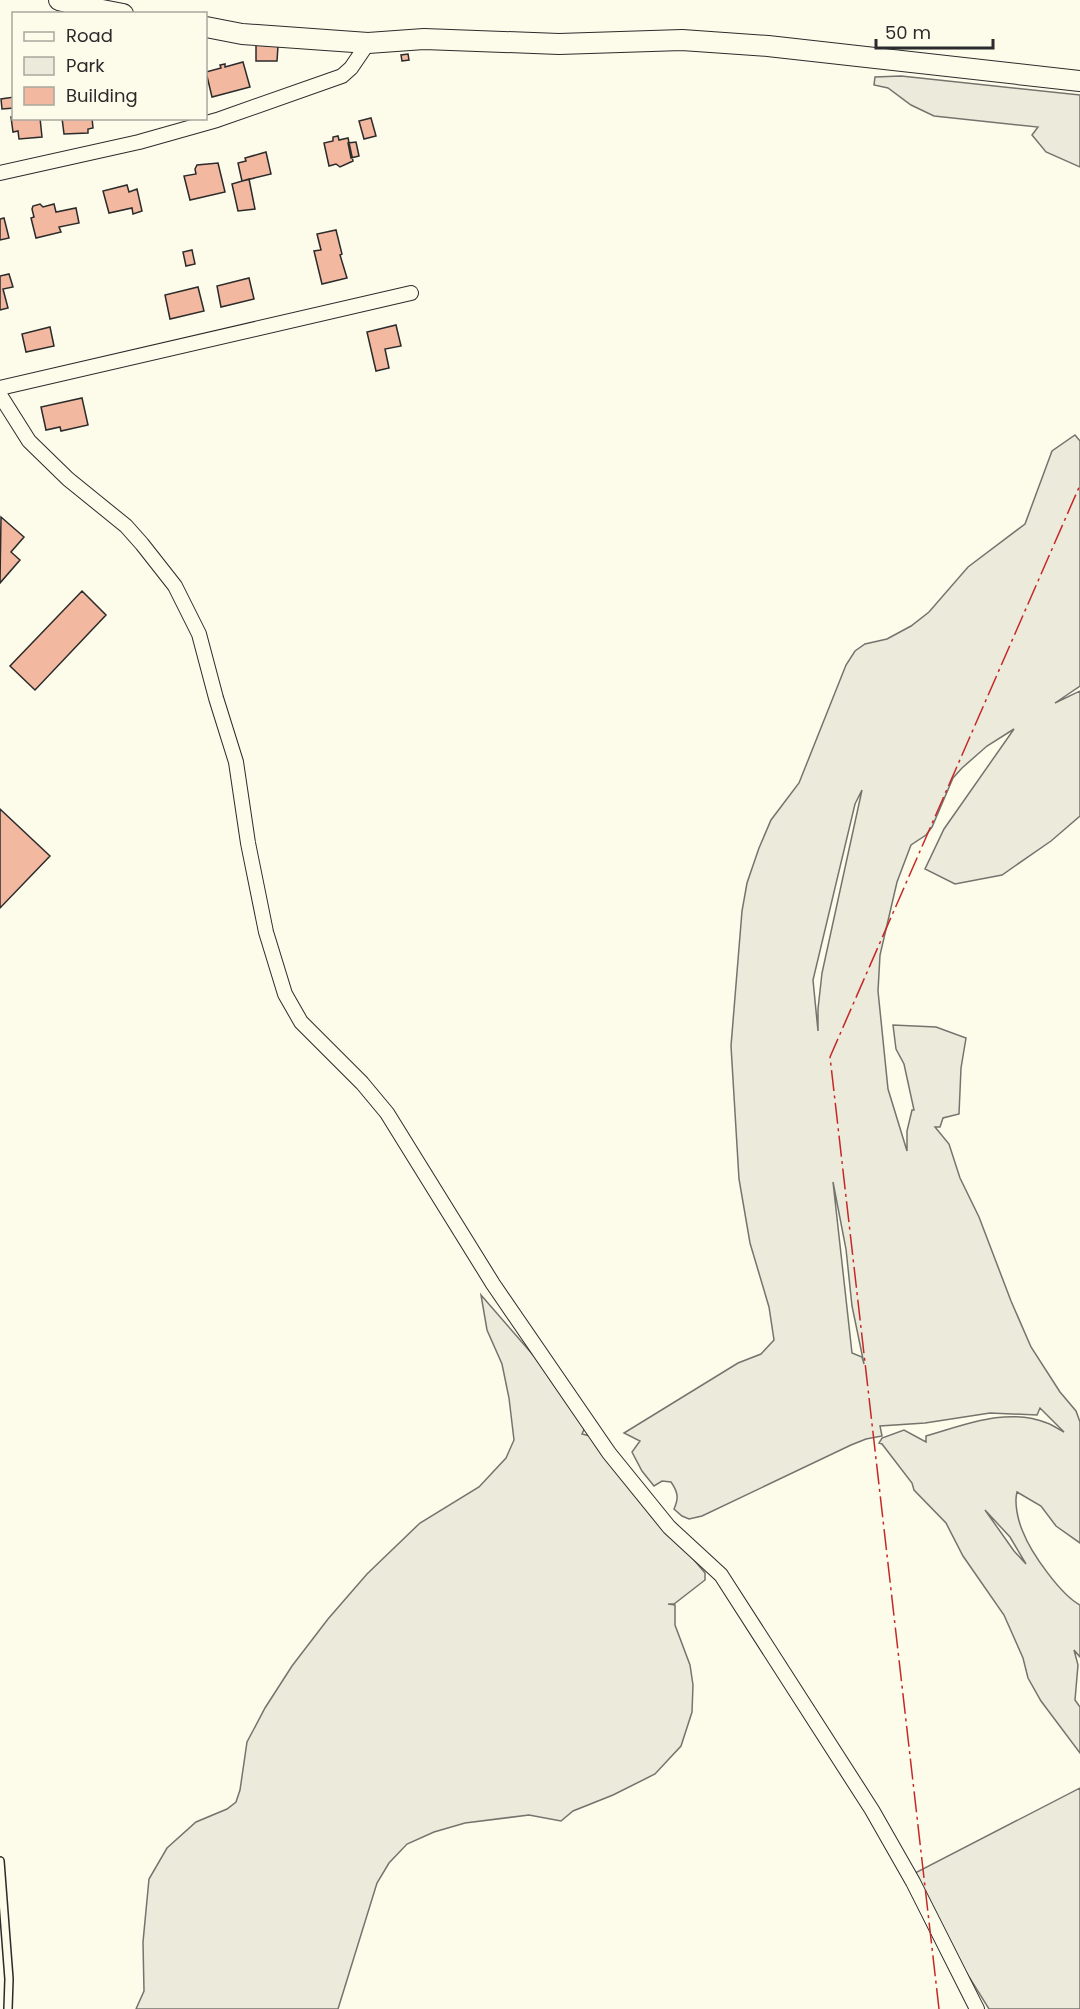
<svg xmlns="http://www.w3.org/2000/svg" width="1080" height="2009" font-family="Poppins,sans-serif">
  <rect width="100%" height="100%" fill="#fdfbea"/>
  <!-- green -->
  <path fill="#ecebdb" stroke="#74746e" stroke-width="1.5" fill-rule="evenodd" d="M 901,76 L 1080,95 L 1080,167 L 1046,152 L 1032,135 L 1038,127 L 934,116 L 911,105 L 888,88 L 874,85 L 875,77 Z
    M 1075,435 L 1080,441 L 1080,686 L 1055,703 L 1080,691 L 1080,816 L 1051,841 L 1002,875 L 955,884 L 925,869 L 944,829 L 1014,729 L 987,746 L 962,768 L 953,778 L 932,827 L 926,835 L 911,845 L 897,882 L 880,955 L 878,991 L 888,1089 L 907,1151 L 907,1131 L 912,1110 L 914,1110 L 904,1064 L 896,1049 L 893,1025 L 936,1027 L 966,1038 L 961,1068 L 959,1114 L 943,1118 L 940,1127 L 935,1127 L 949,1144 L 960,1178 L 979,1217 L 1011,1301 L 1031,1347 L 1060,1392 L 1076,1411 L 1080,1422 L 1080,1543 L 1056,1526 L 1041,1506 L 1017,1492 C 1014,1503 1018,1521 1023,1532 C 1031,1553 1061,1595 1080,1605 L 1080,1657 L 1074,1650 L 1078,1665 L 1075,1700 L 1080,1707 L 1080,1753 L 1041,1701 L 1028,1678 L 1023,1658 L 1004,1615 L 963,1556 L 946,1523 L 914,1490 L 912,1483 L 882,1444 L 879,1443 L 882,1438 L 904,1430 L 926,1442 L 926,1436 C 965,1425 1007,1407 1047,1423 C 1053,1425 1058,1429 1064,1432 L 1040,1408 L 1037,1415 L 990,1413 L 925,1423 L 880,1426 L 882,1436 L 866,1439 L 851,1445 L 702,1516 L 689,1519 L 682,1516 L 674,1509 C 679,1498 678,1492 671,1482 L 662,1481 L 654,1486 L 642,1471 L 632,1452 L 640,1441 L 624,1433 L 738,1363 L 761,1354 L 774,1340 L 769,1307 L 750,1243 L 739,1179 L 731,1046 L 742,911 L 747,883 L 759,848 L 771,820 L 799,783 L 846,665 L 855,651 L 865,644 L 887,639 L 911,626 L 929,612 L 968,567 L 1025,524 L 1052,451 ZM 862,790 L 822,973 L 818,1009 L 818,1031 L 813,980 L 855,804 ZM 833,1182 L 846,1249 L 852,1306 L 864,1364 L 862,1357 L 852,1353 ZM 985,1510 L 1010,1537 L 1026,1564 L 1014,1551 Z
    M 481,1295 L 574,1402 L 586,1425 L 582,1434 L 590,1436 L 705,1573 L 705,1580 L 674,1604 L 668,1604 L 675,1605 L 675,1625 L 690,1665 L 693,1685 L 692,1712 L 681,1746 L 655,1774 L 613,1795 L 573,1811 L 561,1821 L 529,1815 L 465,1823 L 434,1832 L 407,1844 L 389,1863 L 377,1883 L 338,2009 L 136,2009 L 144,1991 L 143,1942 L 149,1879 L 167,1848 L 196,1822 L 227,1809 L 236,1802 L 240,1790 L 247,1742 L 265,1708 L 292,1666 L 328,1619 L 367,1574 L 420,1523 L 479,1487 L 506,1458 L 514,1440 L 509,1398 L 502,1364 L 487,1330 Z
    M 1080,1788 L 1080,2009 L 989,2009 L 966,1972 L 915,1873 Z"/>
  <!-- building -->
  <path fill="#f2b8a0" stroke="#2b2b2b" stroke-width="1.5" d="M 256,45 L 278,46 L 277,61 L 256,61 Z
    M 408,54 L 409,60 L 402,61 L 401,55 Z
    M 243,62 L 250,87 L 212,97 L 206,72 L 221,68 L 220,65 L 225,64 L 225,67 Z
    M 14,97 L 14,108 L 2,109 L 1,99 Z
    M 11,117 L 40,118 L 42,137 L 19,139 L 18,131 L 13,132 Z
    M 62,118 L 92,118 L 93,128 L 88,129 L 88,133 L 64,134 Z
    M 371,118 L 376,136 L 364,139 L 359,121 Z
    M 338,136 L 339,140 L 348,138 L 353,161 L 340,167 L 336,164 L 329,166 L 324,143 L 333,141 L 333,137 Z
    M 356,142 L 359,156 L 351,158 L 348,143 Z
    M 266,152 L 271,174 L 242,181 L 238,163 L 246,161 L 245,158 Z
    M 218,163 L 225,192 L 190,200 L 184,176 L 196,174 L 195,169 L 197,165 Z
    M 249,179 L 255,209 L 238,211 L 232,184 Z
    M 127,185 L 129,192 L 137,189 L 142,211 L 133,214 L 132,208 L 109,213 L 103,191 Z
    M 40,204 L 43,207 L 54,204 L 56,212 L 76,208 L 79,223 L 59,227 L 61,232 L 36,238 L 31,218 L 34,217 L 32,209 L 33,206 Z
    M 4,218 L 9,238 L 0,240 L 0,219 Z
    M 336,230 L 342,254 L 340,255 L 347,278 L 322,284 L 314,251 L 321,250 L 317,234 Z
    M 192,250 L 195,264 L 186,266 L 183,252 Z
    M 9,274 L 13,287 L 3,289 L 8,308 L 0,310 L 0,276 Z
    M 249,278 L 254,299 L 221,307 L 217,286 Z
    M 198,287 L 204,311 L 170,319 L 165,295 Z
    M 396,325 L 401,346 L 385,349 L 389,368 L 376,371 L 367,332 Z
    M 50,327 L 54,346 L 26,352 L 22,334 Z
    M 82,398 L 88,425 L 61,431 L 60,427 L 46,430 L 41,407 Z
    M 1,517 L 24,537 L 11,552 L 20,560 L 0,583 Z
    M 82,591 L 106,615 L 35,690 L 10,666 Z
    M 0,809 L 50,856 L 0,908 Z"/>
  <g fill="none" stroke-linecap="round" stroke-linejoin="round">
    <!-- lane casing -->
    <g stroke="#2b2b2b" stroke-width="10">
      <path id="lane" d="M 0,1861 L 9,1979 L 8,2009"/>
    </g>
    <!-- street casing -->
    <g stroke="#2b2b2b" stroke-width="16">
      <path id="street" d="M 0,173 L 139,142 L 217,120 L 342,76 L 351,68 L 368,43
        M 0,388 L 411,293
        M 0,395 L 29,441 L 68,479 L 126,526 L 142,544 L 175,586 L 199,634 L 216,698 L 236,762 L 248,843 L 266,932 L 285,994 L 301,1022 L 362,1083 L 387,1113 L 493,1284 L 609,1453 L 669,1527 L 721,1575 L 872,1810 L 913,1882 L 977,2009"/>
    </g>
    <!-- secondary casing -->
    <g stroke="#2b2b2b" stroke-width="22">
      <path id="secondary" d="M 59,0 L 86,7 L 123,14
        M 206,27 L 242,34 L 368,43 L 424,39 L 559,44 L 682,40 L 768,46 L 1080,81"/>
    </g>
    <!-- lane -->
    <use href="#lane" stroke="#fdfbea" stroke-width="7"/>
    <!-- street -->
    <use href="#street" stroke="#fdfbea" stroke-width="14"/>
    <!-- secondary -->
    <use href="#secondary" stroke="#fdfbea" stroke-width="20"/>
    <!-- power -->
    <path stroke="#c62828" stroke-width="1.5" stroke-dasharray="21 4.5 3 4.5" stroke-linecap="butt" d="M 939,2009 L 830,1057 L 1080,485"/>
  </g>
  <!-- legend -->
  <rect x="12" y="12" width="195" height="108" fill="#fdfbea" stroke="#a9a89e" stroke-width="1.5"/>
  <rect x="24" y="32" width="30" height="9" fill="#fdfbea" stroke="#a9a89e" stroke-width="1.5"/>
  <text x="66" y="42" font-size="18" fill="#2b2b2b">Road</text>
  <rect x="24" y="57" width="30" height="18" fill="#ecebdb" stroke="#a9a89e" stroke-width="1.5"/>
  <text x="66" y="72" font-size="18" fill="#2b2b2b">Park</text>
  <rect x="24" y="87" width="30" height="18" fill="#f2b8a0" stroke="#a9a89e" stroke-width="1.5"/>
  <text x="66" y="102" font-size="18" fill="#2b2b2b">Building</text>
  <!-- scale -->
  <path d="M876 39v9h117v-9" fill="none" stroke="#2b2b2b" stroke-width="3"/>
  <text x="885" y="39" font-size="18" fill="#2b2b2b" stroke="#fdfbea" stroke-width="4.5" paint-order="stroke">50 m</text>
</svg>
